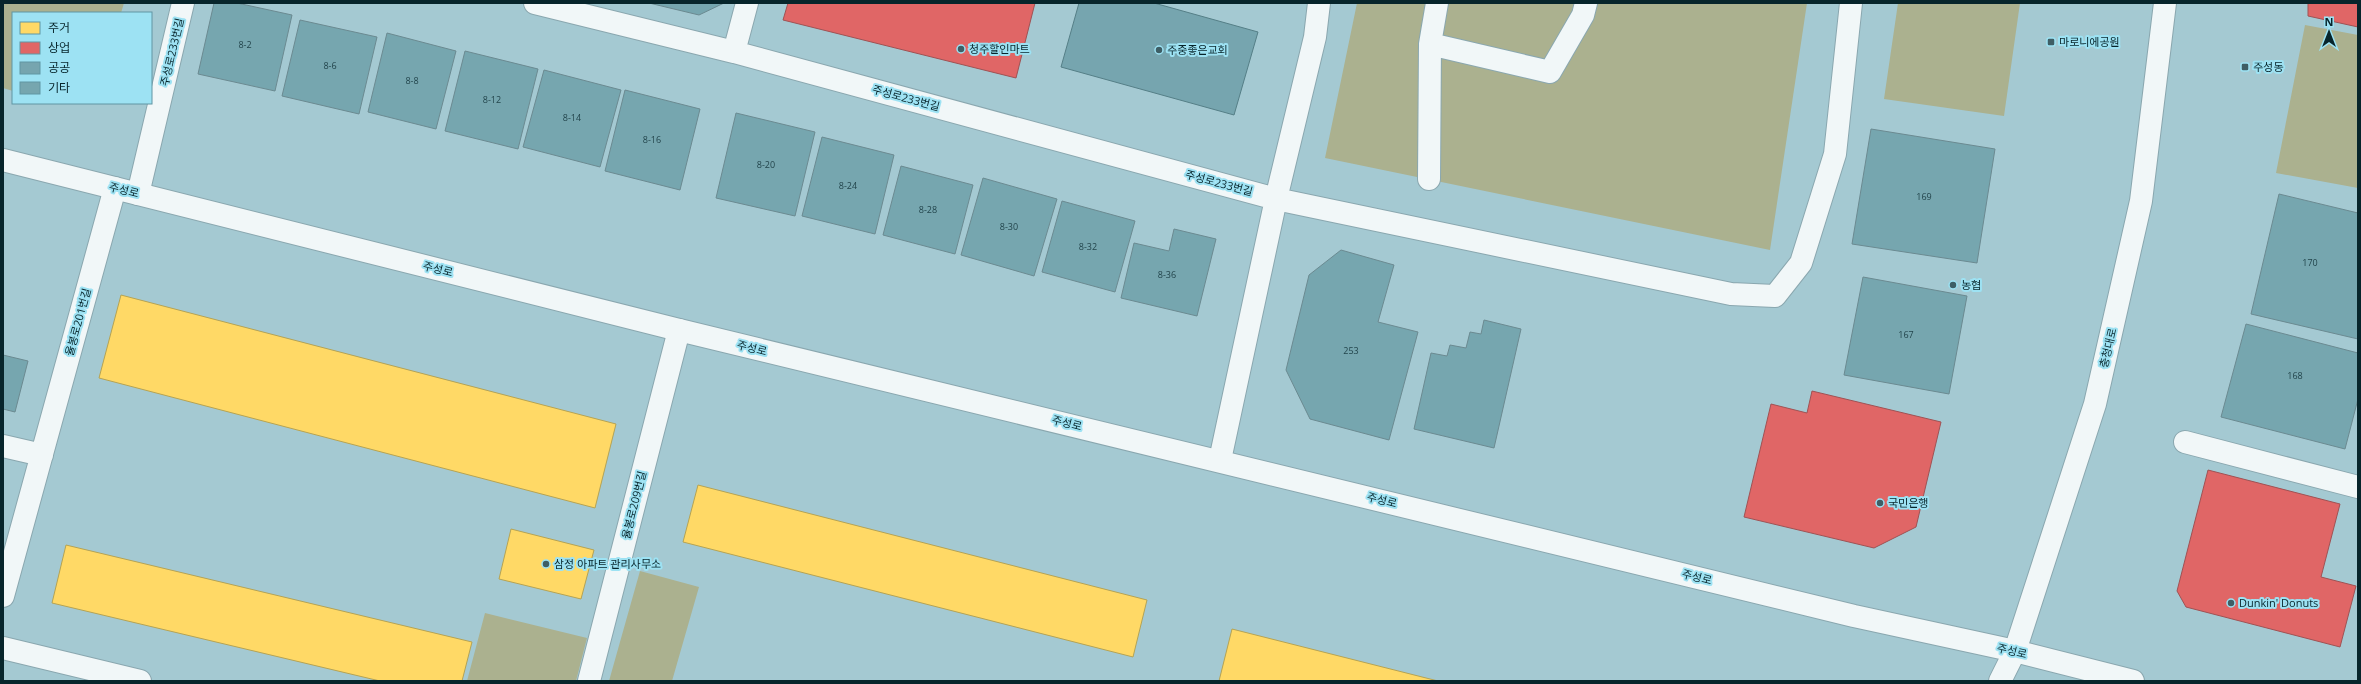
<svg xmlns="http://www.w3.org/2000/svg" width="2361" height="684" font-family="'Open Sans','Noto Sans KR',sans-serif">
  <rect width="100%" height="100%" fill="#a4c9d2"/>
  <!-- green -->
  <path fill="#abb18f" d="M 3,3 L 124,3 L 121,13 L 13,13 L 13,91 L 3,88 Z
    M 1357,3 L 1807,3 L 1770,250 L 1325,158 Z
    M 1898,3 L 2020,3 L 2004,116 L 1884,99 Z
    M 2305,25 L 2358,35 L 2358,188 L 2276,173 Z
    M 640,571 L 699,587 L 672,681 L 609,681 Z
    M 485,613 L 587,638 L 576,681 L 467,681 Z"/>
  <!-- homes -->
  <path fill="#ffd966" stroke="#b5a354" d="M 121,295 L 616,424 L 595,508 L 99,378 Z
    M 698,485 L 1147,600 L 1133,657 L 683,542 Z
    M 511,529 L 594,550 L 581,599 L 499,579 Z
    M 66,545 L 472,642 L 462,681 L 380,681 L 52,603 Z
    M 1232,629 L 1438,681 L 1219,681 Z"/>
  <!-- shops -->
  <path fill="#e06666" stroke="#9f5254" d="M 788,3 L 1035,3 L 1016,78 L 783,20 Z
    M 2308,3 L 2358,3 L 2358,27 L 2308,16 Z
    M 1812,391 L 1941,422 L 1916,527 L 1874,548 L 1744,517 L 1771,404 L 1807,413 Z
    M 2208,470 L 2340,504 L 2321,577 L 2356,586 L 2340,647 L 2186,607 L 2177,591 Z"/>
  <!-- public -->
  <path fill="#76a5af" stroke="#557f87" d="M 1079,3 L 1154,3 L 1258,32 L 1234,115 L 1061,67 Z"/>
  <!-- building -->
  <path fill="#76a6af" stroke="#6b8a91" d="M 214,3 L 237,3 L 292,15 L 275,91 L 198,74 Z
    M 649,3 L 724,3 L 699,15 Z
    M 300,20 L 377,37 L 359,114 L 282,96 Z
    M 387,33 L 456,51 L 436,129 L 368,112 Z
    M 465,51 L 538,69 L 518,149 L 445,131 Z
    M 544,70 L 621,90 L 600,167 L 523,147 Z
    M 625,90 L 700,109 L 680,190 L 605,171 Z
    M 736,113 L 815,132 L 795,216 L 716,198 Z
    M 1871,129 L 1995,149 L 1977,263 L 1852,244 Z
    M 822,137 L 894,155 L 875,234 L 802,216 Z
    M 901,166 L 973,185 L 955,254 L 883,235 Z
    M 983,178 L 1057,199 L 1034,276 L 961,255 Z
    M 2279,194 L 2358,213 L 2358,339 L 2251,314 Z
    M 1062,201 L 1135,221 L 1115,292 L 1042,272 Z
    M 1174,229 L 1216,239 L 1197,316 L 1121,298 L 1134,243 L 1169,251 Z
    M 1341,250 L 1394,265 L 1378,322 L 1418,332 L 1389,440 L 1310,419 L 1286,370 L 1309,275 Z
    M 1863,277 L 1967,296 L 1949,394 L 1844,375 Z
    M 1484,320 L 1521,329 L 1494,448 L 1414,429 L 1431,353 L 1447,356 L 1450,345 L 1466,348 L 1470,332 L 1481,334 Z
    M 2246,324 L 2358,353 L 2358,399 L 2345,449 L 2221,417 Z
    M 3,355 L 28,361 L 15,412 L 3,409 Z"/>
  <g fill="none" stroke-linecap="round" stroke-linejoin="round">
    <!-- pedestrian casing -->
    <g stroke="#8aa7af" stroke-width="24">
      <path id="pedestrian" d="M 1437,3 L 1430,44 L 1550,72 L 1583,15 L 1586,3
        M 1429,179 L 1430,44
        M 2185,442 L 2358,487"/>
    </g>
    <!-- minor casing -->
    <g stroke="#8aa7af" stroke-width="24">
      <path id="minor" d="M 535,3 L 734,52 L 1276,199 L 1731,294 L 1775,296 L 1801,263 L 1835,154 L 1851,3
        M 734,52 L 747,3
        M 138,194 L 183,3
        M 3,446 L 42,455
        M 1220,460 L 1276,199 L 1315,37 L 1319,3
        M 3,596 L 115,188
        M 3,648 L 140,681
        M 589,681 L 679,330"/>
    </g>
    <!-- tertiary casing -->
    <g stroke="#8aa7af" stroke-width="24">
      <path id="tertiary" d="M 3,160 L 679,330 L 1854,616 L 2015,651 L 2133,681"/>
    </g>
    <!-- secondary casing -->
    <g stroke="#8aa7af" stroke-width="24">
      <path id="secondary" d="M 2000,681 L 2015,651 L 2095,404 L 2141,201 L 2165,3"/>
    </g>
    <!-- pedestrian -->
    <use href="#pedestrian" stroke="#f1f7f8" stroke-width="22"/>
    <!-- minor -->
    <use href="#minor" stroke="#f1f7f8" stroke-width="22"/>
    <!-- tertiary -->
    <use href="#tertiary" stroke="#f1f7f8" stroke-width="22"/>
    <!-- secondary -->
    <use href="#secondary" stroke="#f1f7f8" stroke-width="22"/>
  </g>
  <!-- markers -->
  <g fill="#3e5e65" stroke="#9de2f3" stroke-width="1.5">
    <rect x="2047" y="38" width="8" height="8" rx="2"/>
    <circle cx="961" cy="49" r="4"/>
    <circle cx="1159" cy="50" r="4"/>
    <rect x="2241" y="63" width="8" height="8" rx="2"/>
    <circle cx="1953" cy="285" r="4"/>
    <circle cx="1880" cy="503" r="4"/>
    <circle cx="546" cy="564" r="4"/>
    <circle cx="2231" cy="603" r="4"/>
  </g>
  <g text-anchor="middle" stroke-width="4" stroke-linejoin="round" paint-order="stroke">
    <!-- number labels -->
    <g font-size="9" fill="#23454c">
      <text x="245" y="48">8-2</text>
      <text x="330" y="69">8-6</text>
      <text x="412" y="84">8-8</text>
      <text x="492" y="103">8-12</text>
      <text x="572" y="121">8-14</text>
      <text x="652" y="143">8-16</text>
      <text x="766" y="168">8-20</text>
      <text x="848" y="189">8-24</text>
      <text x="1924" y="200">169</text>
      <text x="928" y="213">8-28</text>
      <text x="1009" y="230">8-30</text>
      <text x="1088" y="250">8-32</text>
      <text x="2310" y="266">170</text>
      <text x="1167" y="278">8-36</text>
      <text x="1906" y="338">167</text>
      <text x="1351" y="354">253</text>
      <text x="2295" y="379">168</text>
    </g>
    <!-- poi labels -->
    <g font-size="11" fill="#07252b" stroke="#9de2f3" text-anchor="start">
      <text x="2059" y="46">마로니에공원</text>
      <text x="969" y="53">청주할인마트</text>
      <text x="1167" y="54">주중좋은교회</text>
      <text x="2253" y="71">주성동</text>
      <text x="1961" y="289">농협</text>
      <text x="1888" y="507">국민은행</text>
      <text x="554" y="568">삼정 아파트 관리사무소</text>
      <text x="2239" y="607">Dunkin' Donuts</text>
    </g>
    <!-- street labels -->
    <g font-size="11" fill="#07252b" stroke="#9de2f3">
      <text transform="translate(172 52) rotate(-77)" y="4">주성로233번길</text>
      <text transform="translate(906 98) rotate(15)" y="4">주성로233번길</text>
      <text transform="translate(1219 183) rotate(15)" y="4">주성로233번길</text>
      <text transform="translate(124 190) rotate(14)" y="4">주성로</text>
      <text transform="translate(438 269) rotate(14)" y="4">주성로</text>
      <text transform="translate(78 322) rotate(-75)" y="4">율봉로201번길</text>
      <text transform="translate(752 348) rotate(14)" y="4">주성로</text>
      <text transform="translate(2108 348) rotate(-77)" y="4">충청대로</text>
      <text transform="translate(1067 423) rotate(14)" y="4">주성로</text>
      <text transform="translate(1382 500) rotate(14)" y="4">주성로</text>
      <text transform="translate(634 505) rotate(-76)" y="4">율봉로209번길</text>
      <text transform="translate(1697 577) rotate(14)" y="4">주성로</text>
      <text transform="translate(2012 651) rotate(13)" y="4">주성로</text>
    </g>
  </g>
  <!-- border -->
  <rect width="2361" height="684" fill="none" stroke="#07252b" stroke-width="8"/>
  <!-- legend -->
  <rect x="12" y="12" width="140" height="92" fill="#9de2f3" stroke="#6196a3"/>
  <rect x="20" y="22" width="20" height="12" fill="#ffd966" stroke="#6196a3"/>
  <text x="48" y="32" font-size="12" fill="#07252b">주거</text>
  <rect x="20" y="42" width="20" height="12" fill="#e06666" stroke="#6196a3"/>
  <text x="48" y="52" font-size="12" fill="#07252b">상업</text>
  <rect x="20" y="62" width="20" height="12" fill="#76a5af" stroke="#6196a3"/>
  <text x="48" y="72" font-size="12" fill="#07252b">공공</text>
  <rect x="20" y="82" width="20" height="12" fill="#76a6af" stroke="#6196a3"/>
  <text x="48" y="92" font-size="12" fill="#07252b">기타</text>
  <!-- north arrow -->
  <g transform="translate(2329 32)" stroke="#9de2f3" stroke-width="3" paint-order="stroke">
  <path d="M0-3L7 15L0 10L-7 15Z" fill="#07252b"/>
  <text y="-6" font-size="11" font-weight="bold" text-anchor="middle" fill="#07252b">N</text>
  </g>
</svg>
